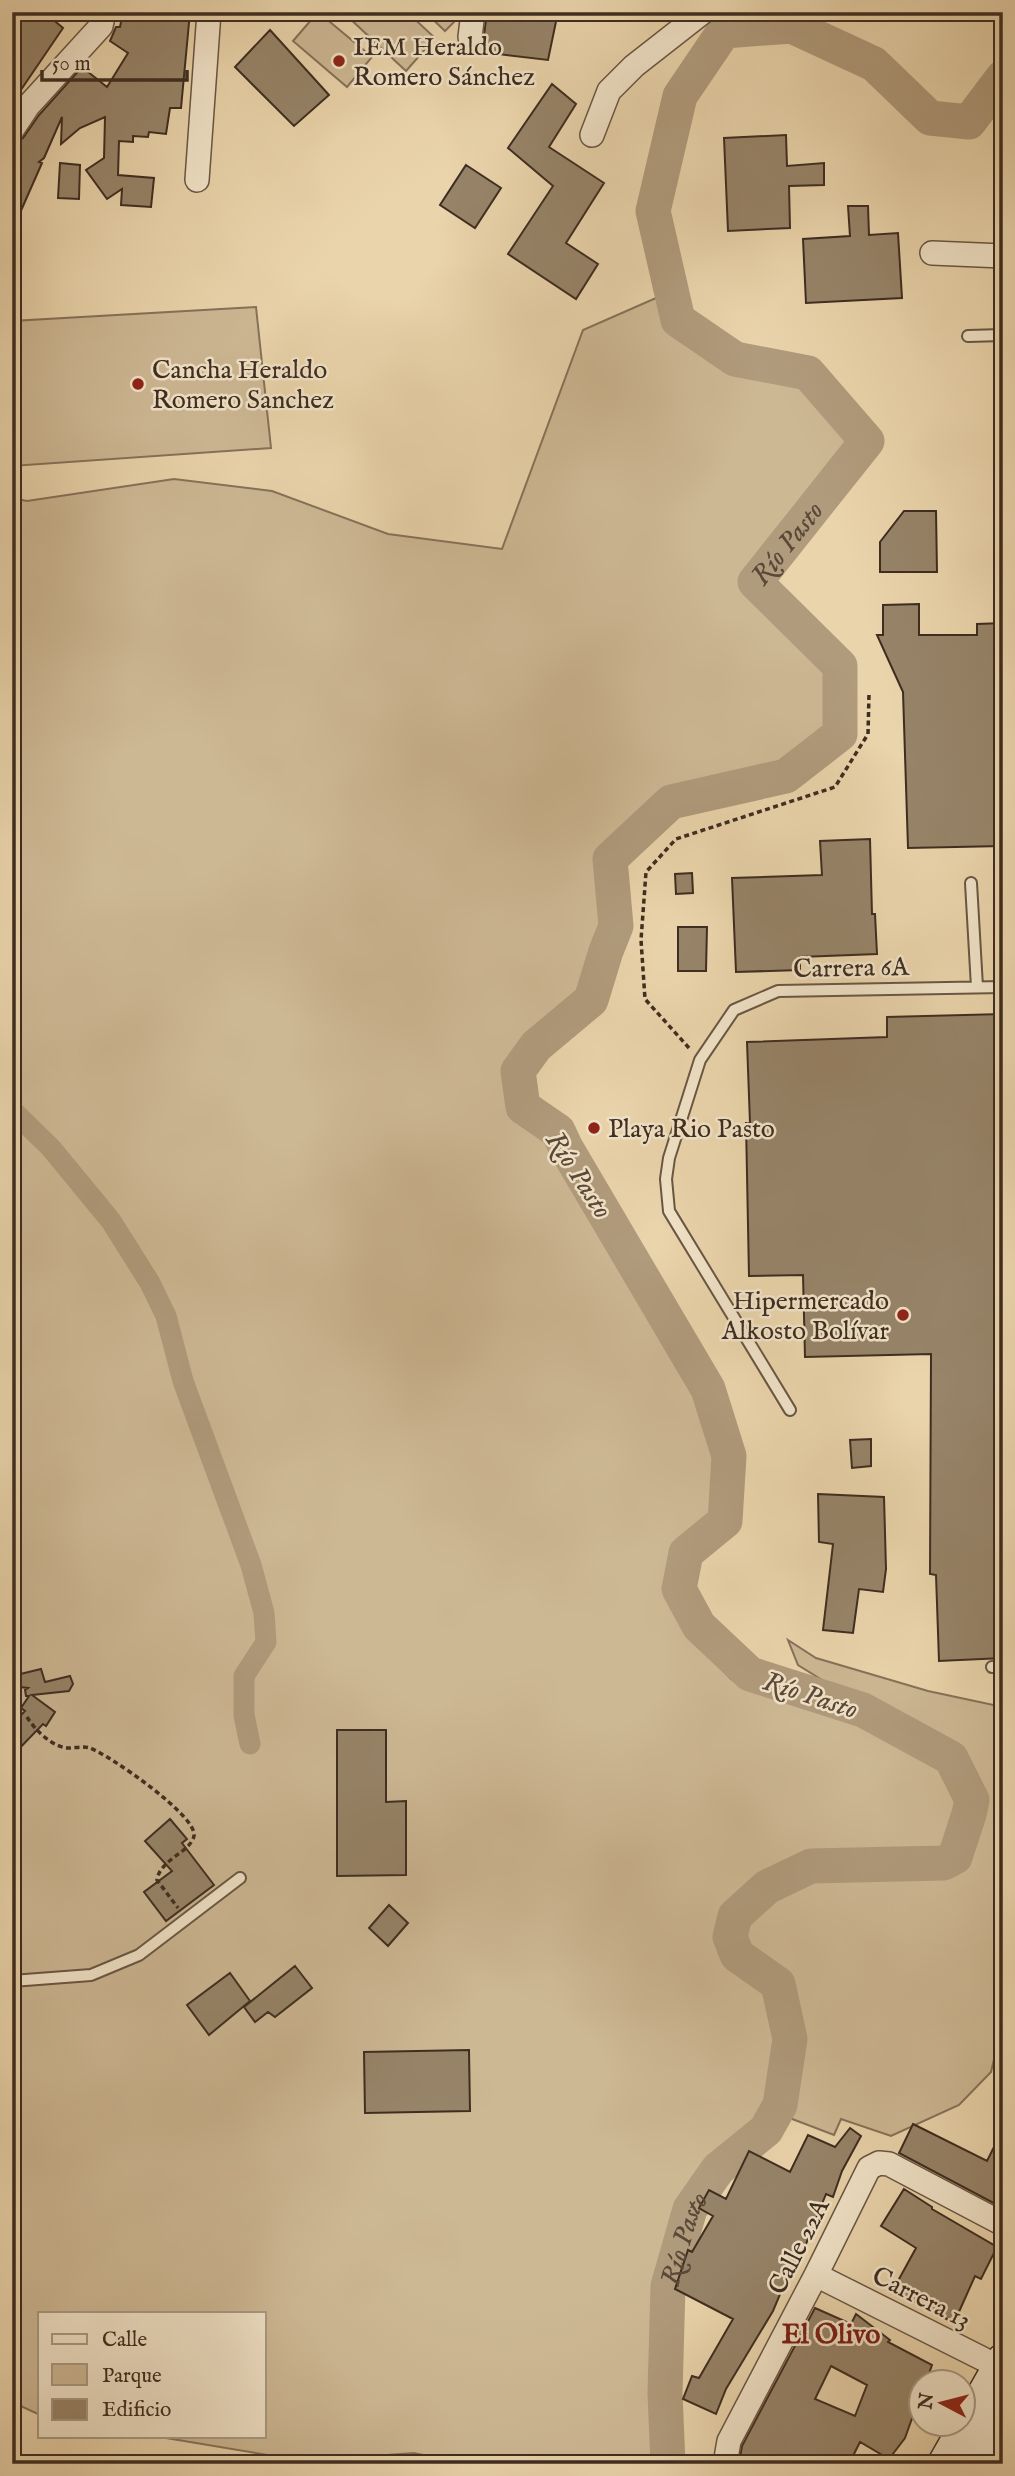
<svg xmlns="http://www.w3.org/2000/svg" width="1015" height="2476" font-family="'IM FELL English',serif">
  <rect width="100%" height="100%" fill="#ead4ab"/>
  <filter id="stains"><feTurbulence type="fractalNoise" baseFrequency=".00286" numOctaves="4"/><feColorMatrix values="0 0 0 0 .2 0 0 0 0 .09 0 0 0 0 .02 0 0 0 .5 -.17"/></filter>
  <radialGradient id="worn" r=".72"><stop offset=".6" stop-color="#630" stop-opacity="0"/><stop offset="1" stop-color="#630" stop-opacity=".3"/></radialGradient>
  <!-- green -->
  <path fill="#cdb894" stroke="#86725a" stroke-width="2" d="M 318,12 L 372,57 L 347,87 L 293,41 Z
    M 348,12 L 407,12 L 435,38 L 406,71 L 346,15 Z
    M 425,12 L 455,12 L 454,22 L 445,31 Z
    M 656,298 L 678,320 L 735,358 L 808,373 L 867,441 L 755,582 L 840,666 L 840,734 L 777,778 L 671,802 L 610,859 L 616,926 L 606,951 L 591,1000 L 536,1046 L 518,1071 L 523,1107 L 558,1131 L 566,1148 L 708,1389 L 729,1456 L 719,1515 L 681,1543 L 673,1589 L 685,1631 L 731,1679 L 860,1714 L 948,1769 L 965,1804 L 949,1859 L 870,1863 L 810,1862 L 747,1890 L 720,1917 L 729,1955 L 773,1984 L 786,2041 L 776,2104 L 763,2126 L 713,2164 L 685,2204 L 663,2274 L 657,2405 L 662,2464 L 465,2464 L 414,2453 L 304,2461 L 154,2436 L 264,2436 L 264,2313 L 40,2313 L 40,2415 L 12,2402 L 12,498 L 27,501 L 174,479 L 272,491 L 388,534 L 502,549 L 583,330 Z
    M 256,307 L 271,448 L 12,466 L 12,321 Z
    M 788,1640 L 816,1658 L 928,1691 L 1003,1707 L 1003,2022 L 991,2072 L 959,2105 L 891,2136 L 841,2119 L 834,2135 L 787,2117 L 792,2026 L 783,1979 L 745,1957 L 735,1935 L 744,1914 L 780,1883 L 823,1870 L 936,1869 L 958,1860 L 976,1798 L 960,1764 L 937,1741 L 848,1696 L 798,1665 Z"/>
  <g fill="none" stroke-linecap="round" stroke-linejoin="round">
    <!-- canal -->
    <path stroke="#b09b7c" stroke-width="21" d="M 12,1110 L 51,1148 L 111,1221 L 150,1283 L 166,1316 L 183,1381 L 251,1565 L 264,1613 L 266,1642 L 244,1676 L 244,1715 L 250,1744"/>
    <!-- river -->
    <path stroke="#b09b7c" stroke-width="35" id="s1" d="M 668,2464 L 665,2393 L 668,2286 L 690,2209 L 718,2169 L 766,2130 L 780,2105 L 790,2039 L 778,1984 L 737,1955 L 730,1937 L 735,1916 L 767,1887 L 811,1866 L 944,1863 L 955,1857 L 969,1814 L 972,1800 L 951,1758 L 863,1710 L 750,1674 L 699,1626 L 679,1589 L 686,1553 L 725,1521 L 729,1456 L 708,1389 L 566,1148 L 558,1131 L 523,1107 L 518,1071 L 536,1046 L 591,1000 L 606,951 L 616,926 L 610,859 L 671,802 L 786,776 L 840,734 L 840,666 L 755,582 L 867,441 L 808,373 L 735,359 L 678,320 L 653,211 L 680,96 L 724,31 L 792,26 L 874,64 L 930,118 L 969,122 L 1003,77"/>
  </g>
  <!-- building -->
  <path fill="#978469" stroke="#3e2d21" stroke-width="2" fill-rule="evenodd" d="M 12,12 L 44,12 L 63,28 L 12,103 Z
    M 123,12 L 190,12 L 181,108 L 170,108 L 166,134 L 149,132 L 148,137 L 133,136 L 133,142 L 119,141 L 118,175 L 154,178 L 151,207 L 121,205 L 122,189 L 107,199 L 86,170 L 104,158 L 105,117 L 80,128 L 61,144 L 62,117 L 44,158 L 39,162 L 42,163 L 12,231 L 12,144 L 23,138 L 39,115 L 82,67 L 107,87 L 128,53 L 110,41 L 116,27 L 120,27 Z
    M 487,12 L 558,12 L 548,60 L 482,52 Z
    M 270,30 L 329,95 L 294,126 L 235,67 Z
    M 552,84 L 576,104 L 549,147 L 604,183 L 566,243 L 598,264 L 576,299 L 508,254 L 553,186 L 508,148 Z
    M 786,135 L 787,166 L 824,163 L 824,185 L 789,186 L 790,228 L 728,231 L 724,138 Z
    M 60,163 L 80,165 L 79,199 L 58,198 Z
    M 466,165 L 501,188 L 475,228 L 440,205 Z
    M 848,206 L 868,206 L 869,235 L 898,233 L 902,298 L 806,303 L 803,239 L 850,236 Z
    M 904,511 L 936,511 L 937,572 L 880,572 L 880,542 Z
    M 919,604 L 919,635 L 977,635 L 977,624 L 1003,623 L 1003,846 L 908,848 L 903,692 L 877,635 L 883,635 L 883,605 Z
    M 870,839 L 872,914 L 875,914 L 877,954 L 800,957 L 800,970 L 736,972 L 732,878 L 822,875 L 820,841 Z
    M 692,873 L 693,893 L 676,894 L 675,874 Z
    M 678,927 L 707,927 L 706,971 L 678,971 Z
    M 1003,1014 L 1003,1658 L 939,1661 L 936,1575 L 930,1574 L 931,1354 L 805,1357 L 803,1275 L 749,1276 L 746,1123 L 750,1123 L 747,1042 L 887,1037 L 887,1017 Z
    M 871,1439 L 871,1466 L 852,1468 L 850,1440 Z
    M 818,1494 L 884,1497 L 886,1569 L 883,1592 L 859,1589 L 853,1633 L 823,1630 L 833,1544 L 819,1542 Z
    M 41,1669 L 45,1682 L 70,1676 L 73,1684 L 69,1691 L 32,1695 L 55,1712 L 46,1726 L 43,1724 L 12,1756 L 12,1725 L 25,1711 L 21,1708 L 29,1696 L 26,1696 L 25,1690 L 28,1688 L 12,1686 L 12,1676 Z
    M 337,1730 L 386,1730 L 386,1802 L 406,1801 L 406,1875 L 337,1876 Z
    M 170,1819 L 187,1839 L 182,1843 L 214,1885 L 166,1921 L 144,1892 L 172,1871 L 145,1841 Z
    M 389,1905 L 408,1923 L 388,1946 L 369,1928 Z
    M 295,1966 L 312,1988 L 275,2017 L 268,2012 L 255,2022 L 244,2007 Z
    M 230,1973 L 250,2001 L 209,2035 L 187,2005 Z
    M 469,2050 L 470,2111 L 365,2113 L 364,2052 Z
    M 913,2124 L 987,2161 L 1003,2129 L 1003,2208 L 899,2153 Z
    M 850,2128 L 861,2136 L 842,2171 L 833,2197 L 826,2194 L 798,2264 L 786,2280 L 773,2311 L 726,2389 L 716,2414 L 683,2399 L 692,2376 L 699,2378 L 733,2319 L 675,2289 L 688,2250 L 692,2252 L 713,2216 L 699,2208 L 709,2190 L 726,2199 L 749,2151 L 790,2172 L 808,2135 L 835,2147 Z
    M 904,2189 L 932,2207 L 932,2209 L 997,2247 L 981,2279 L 975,2276 L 954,2323 L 893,2290 L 916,2248 L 881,2226 Z
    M 815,2308 L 851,2324 L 856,2314 L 890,2340 L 888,2342 L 932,2365 L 926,2382 L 920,2382 L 920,2396 L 905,2438 L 889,2459 L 860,2442 L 849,2464 L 739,2464 L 742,2446 ZM 831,2366 L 867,2385 L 855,2416 L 815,2399 Z"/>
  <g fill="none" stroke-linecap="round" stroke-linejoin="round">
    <!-- lane casing -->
    <g stroke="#695744" stroke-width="14">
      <path id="lane" d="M 968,336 L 1003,335
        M 971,883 L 977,987
        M 790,1410 L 669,1211 L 666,1179 L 669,1158 L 700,1060 L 734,1010 L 778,991 L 1003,987
        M 992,1667 L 1003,1666
        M 12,1981 L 91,1975 L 139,1955 L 240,1878"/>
    </g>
    <!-- street casing -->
    <g stroke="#695744" stroke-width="26">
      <path id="street" d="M 470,37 L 473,12
        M 12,130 L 28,106 L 101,26 L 104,12
        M 592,135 L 609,91 L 634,66 L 703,12
        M 197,180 L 209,12
        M 932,253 L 1003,256
        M 816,2275 L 1003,2369
        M 725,2464 L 729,2441 L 816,2275 L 869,2168 L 879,2163 L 889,2164 L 1003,2224"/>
    </g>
    <!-- secondary casing -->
    <g stroke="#3e2d21" stroke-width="35">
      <path id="secondary" d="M 944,2464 L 1003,2360
        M 980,2464 L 1003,2422"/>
    </g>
    <!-- path -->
    <path stroke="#3e2d21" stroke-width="3.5" stroke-dasharray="5 3.5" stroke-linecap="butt" d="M 689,1048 L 645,999 L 641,940 L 646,872 L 676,839 L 835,787 L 868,734 L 869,694
      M 27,1717 C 35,1730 52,1747 68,1748 C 75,1748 83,1746 90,1748 C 109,1755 198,1816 194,1836 C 190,1853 160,1859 157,1880 L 178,1908"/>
    <!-- lane -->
    <use href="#lane" stroke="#f1e3c8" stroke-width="10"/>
    <!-- street -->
    <use href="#street" stroke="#f1e3c8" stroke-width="23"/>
    <!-- secondary -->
    <use href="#secondary" stroke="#f1e3c8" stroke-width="32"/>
  </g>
  <!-- markers -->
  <g fill="#8f2418" stroke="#f1e3c8" stroke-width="2.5">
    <circle cx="339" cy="61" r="7"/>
    <circle cx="138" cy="384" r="7"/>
    <circle cx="594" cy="1128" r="7"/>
    <circle cx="903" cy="1315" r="7"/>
  </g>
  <g text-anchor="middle" stroke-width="5" stroke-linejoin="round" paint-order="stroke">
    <!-- poi labels -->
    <g font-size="26" fill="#3e2d21" stroke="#f1e3c8" text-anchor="start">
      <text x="353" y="55">IEM Heraldo<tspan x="353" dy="30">Romero Sánchez</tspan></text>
      <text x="152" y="378">Cancha Heraldo<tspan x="152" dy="30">Romero Sanchez</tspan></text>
      <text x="608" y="1137">Playa Rio Pasto</text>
      <text x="889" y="1309" text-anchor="end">Hipermercado<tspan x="889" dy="30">Alkosto Bolívar</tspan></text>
    </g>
    <!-- street labels -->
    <g font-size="26" fill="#3e2d21" stroke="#f1e3c8">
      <text transform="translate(851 967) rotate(-1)" y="9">Carrera 6A</text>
      <text transform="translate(798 2246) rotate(-63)" y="9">Calle 22A</text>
      <text transform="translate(922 2297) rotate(27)" y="9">Carrera 13</text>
    </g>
    <!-- water labels -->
    <g font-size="28" font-style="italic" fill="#5a4838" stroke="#f1e3c8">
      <text dy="10" stroke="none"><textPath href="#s1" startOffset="2642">Río Pasto</textPath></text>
      <text transform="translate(580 1174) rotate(57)" y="10">Río Pasto</text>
      <text transform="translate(811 1694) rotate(18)" y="10">Río Pasto</text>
      <text dy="10" stroke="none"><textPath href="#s1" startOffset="228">Río Pasto</textPath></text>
    </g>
    <!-- neighbourhood labels -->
    <g font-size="28" font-weight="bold" fill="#7a1f14" stroke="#f1e3c8">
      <text x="831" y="2343">El Olivo</text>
    </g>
  </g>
  <!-- margin -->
  <rect width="1015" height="2476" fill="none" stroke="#ead4ab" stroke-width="42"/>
  <rect x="14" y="14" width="987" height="2448" fill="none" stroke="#3e2d21" stroke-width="3.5"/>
  <rect x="21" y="21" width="973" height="2434" fill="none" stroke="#3e2d21" stroke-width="2"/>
  <!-- legend -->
  <rect x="38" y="2312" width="228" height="126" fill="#f1e3c8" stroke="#a99a85" stroke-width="2"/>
  <rect x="52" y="2334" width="35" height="10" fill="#f1e3c8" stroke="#a99a85" stroke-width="2"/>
  <text x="102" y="2346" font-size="21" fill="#3e2d21">Calle</text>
  <rect x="52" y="2364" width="35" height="21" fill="#cdb894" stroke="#a99a85" stroke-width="2"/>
  <text x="102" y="2382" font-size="21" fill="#3e2d21">Parque</text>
  <rect x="52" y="2399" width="35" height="21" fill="#978469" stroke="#a99a85" stroke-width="2"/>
  <text x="102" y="2416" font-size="21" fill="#3e2d21">Edificio</text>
  <!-- north arrow -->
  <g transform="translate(942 2403) rotate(277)"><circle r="33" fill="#f1e3c8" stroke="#a99a85" stroke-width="2"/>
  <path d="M0-5L12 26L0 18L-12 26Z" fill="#8f2418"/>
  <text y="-10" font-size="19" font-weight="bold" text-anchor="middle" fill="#3e2d21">N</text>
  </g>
  <!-- scale -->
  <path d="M42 70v10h145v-10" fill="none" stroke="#3e2d21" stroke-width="3.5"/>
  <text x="52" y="70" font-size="21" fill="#3e2d21" stroke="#f1e3c8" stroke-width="5" paint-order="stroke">50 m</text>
  <rect width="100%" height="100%" filter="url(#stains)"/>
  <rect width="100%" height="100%" fill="url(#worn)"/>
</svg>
